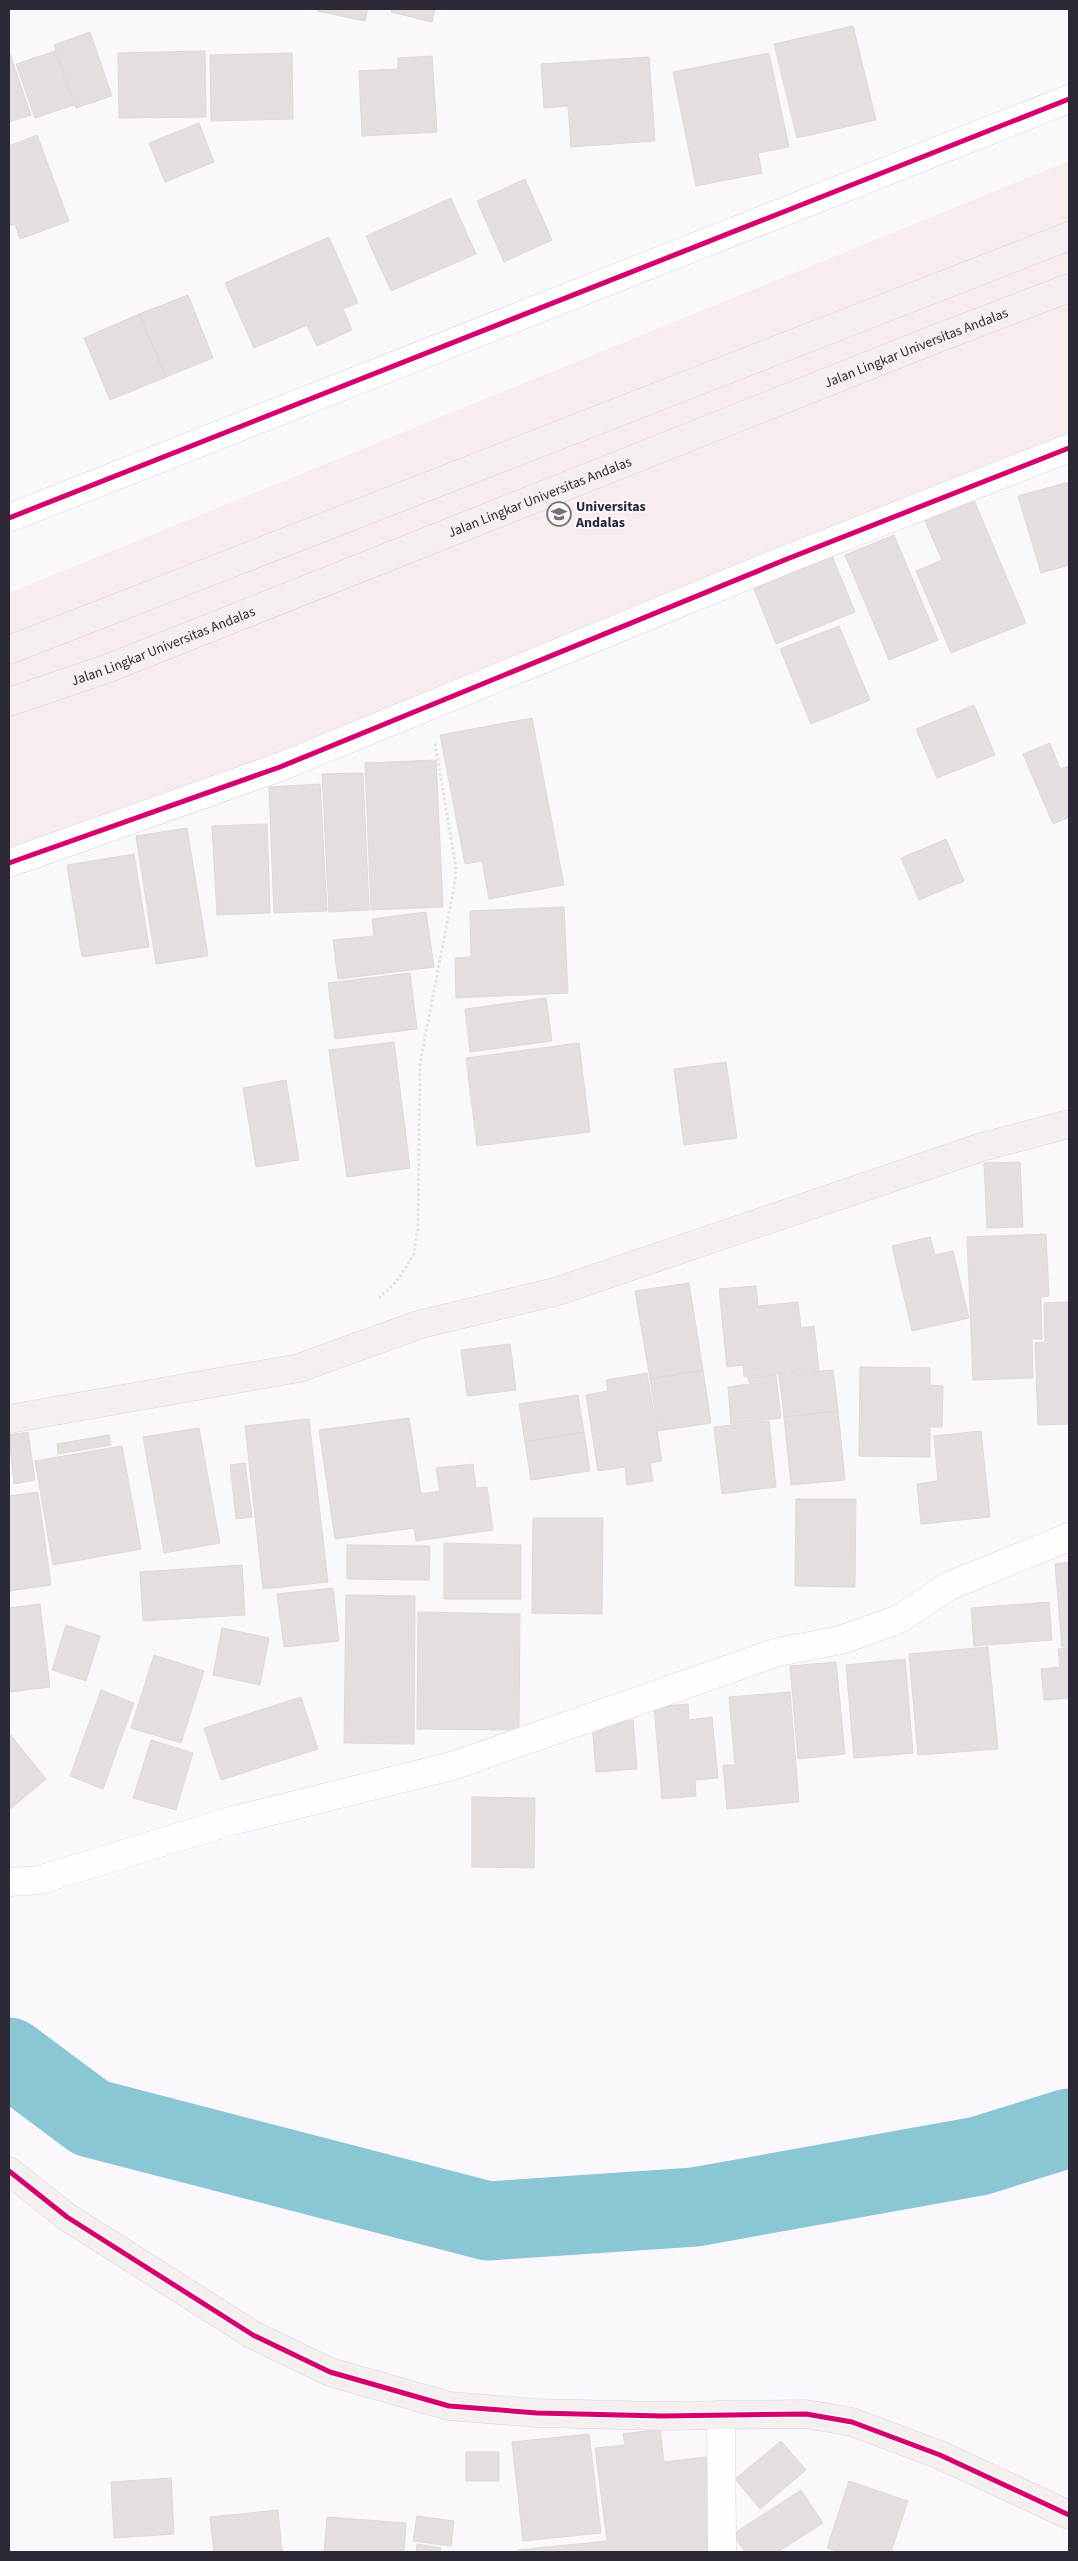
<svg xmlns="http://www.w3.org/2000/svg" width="1078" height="2561" font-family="'Source Sans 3',sans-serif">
  <rect width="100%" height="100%" fill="#faf8fd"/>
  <!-- education -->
  <path fill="#f8ecec" d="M 1069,161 L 1069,455 L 763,573 L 9,878 L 9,593 Z"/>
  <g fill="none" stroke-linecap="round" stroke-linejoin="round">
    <!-- river -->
    <path stroke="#8bc6d4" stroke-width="79" d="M 9,2057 L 91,2118 L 488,2221 L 695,2207 L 979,2156 L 1069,2128"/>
  </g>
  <!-- building -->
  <path fill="#e5dee0" stroke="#dfd7d7" d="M 318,9 L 368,9 L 365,21 L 317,11 Z
    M 392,9 L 435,9 L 432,22 L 391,12 Z
    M 853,26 L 876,120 L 797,138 L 774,44 Z
    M 90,32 L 112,96 L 76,108 L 54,45 Z
    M 9,51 L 31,115 L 9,122 Z
    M 55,51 L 74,105 L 35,118 L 16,64 Z
    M 205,51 L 206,117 L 119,118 L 118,53 Z
    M 292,53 L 293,119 L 211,121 L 210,55 Z
    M 769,53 L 789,147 L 758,153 L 762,173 L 696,186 L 673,72 Z
    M 432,56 L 437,132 L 362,136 L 359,71 L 398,69 L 398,58 Z
    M 649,57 L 655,141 L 571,147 L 568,106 L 544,108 L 541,64 Z
    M 199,123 L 214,162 L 165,182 L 149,143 Z
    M 37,135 L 69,221 L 20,239 L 15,224 L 9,226 L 9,146 Z
    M 525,179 L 552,240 L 504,262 L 477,201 Z
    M 451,198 L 476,254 L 391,291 L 366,236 Z
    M 329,237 L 358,303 L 343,309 L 352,330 L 317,346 L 307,325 L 254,348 L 225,283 Z
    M 188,295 L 213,358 L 166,377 L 139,314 Z
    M 139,314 L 166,377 L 110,400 L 84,338 Z
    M 1069,482 L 1069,565 L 1041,573 L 1018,496 Z
    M 974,500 L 1026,623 L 951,653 L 916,571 L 942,560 L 925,521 Z
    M 894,535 L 938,640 L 889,660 L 845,555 Z
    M 830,551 L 855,612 L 776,644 L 752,584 Z
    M 839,626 L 870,700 L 811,724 L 780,649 Z
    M 974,705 L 995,755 L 937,778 L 916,729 Z
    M 532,718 L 564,885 L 489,899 L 482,861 L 465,864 L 440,735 Z
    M 1050,743 L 1060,769 L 1069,766 L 1069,817 L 1053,824 L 1023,754 Z
    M 436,760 L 443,907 L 371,910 L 365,763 Z
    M 363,773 L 369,910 L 329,912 L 322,774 Z
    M 320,784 L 327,911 L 274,913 L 269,787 Z
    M 267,824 L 270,913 L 217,915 L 212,826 Z
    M 187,828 L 208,956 L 156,964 L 136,836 Z
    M 946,839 L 964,881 L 919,900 L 901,858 Z
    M 134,854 L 149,947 L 82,957 L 67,865 Z
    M 564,907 L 568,993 L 456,998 L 455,958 L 471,957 L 470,911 Z
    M 426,912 L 434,967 L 338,979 L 333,940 L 374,936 L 372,919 Z
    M 410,973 L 417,1029 L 335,1039 L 328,983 Z
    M 546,998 L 552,1041 L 470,1052 L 465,1009 Z
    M 394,1042 L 410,1168 L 347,1177 L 329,1050 Z
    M 579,1043 L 590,1132 L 477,1146 L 466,1058 Z
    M 726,1062 L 737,1138 L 684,1145 L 674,1069 Z
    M 286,1080 L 299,1160 L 256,1167 L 243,1088 Z
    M 1020,1162 L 1023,1227 L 987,1228 L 984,1163 Z
    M 1046,1234 L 1049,1296 L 1041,1297 L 1042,1339 L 1032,1339 L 1033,1378 L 973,1380 L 967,1237 Z
    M 930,1237 L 935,1255 L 953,1251 L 969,1318 L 912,1331 L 892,1246 Z
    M 689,1283 L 703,1370 L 650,1379 L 635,1291 Z
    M 756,1286 L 758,1306 L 798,1302 L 801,1328 L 814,1326 L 819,1370 L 744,1377 L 743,1365 L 727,1367 L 719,1289 Z
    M 1069,1302 L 1069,1424 L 1038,1425 L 1035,1343 L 1045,1342 L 1044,1303 Z
    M 510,1344 L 516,1390 L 467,1396 L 461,1350 Z
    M 860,1367 L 930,1368 L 930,1385 L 943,1386 L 942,1427 L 930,1427 L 930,1457 L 859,1456 Z
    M 703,1370 L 711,1423 L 658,1431 L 650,1379 Z
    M 833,1370 L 838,1411 L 784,1417 L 779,1375 Z
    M 647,1373 L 662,1461 L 650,1463 L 653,1481 L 627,1485 L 625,1467 L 598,1471 L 586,1395 L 608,1391 L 606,1380 Z
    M 776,1375 L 781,1418 L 731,1424 L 728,1387 L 750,1384 L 748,1378 Z
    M 578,1395 L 584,1432 L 525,1442 L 519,1404 Z
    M 838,1411 L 845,1480 L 791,1485 L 784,1417 Z
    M 409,1418 L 421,1494 L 440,1491 L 436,1468 L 473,1464 L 476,1488 L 487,1487 L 493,1530 L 416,1541 L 414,1528 L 335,1539 L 319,1430 Z
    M 309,1419 L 328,1582 L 263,1589 L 245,1426 Z
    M 769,1421 L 776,1487 L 722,1494 L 714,1427 Z
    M 199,1428 L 220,1543 L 164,1553 L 143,1437 Z
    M 981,1431 L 990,1517 L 921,1524 L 917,1484 L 938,1481 L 934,1436 Z
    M 28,1432 L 35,1480 L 14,1484 L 9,1435 Z
    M 584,1432 L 590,1471 L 531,1480 L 525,1442 Z
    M 109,1435 L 111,1445 L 58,1454 L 57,1444 Z
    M 122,1446 L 141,1549 L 53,1565 L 35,1461 Z
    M 245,1463 L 252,1517 L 236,1519 L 230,1465 Z
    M 38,1492 L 51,1585 L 9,1591 L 9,1496 Z
    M 796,1499 L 856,1499 L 855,1587 L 795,1586 Z
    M 533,1518 L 603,1518 L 602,1614 L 532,1613 Z
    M 444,1543 L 521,1545 L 521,1599 L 444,1599 Z
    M 347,1545 L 430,1546 L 429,1580 L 347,1579 Z
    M 1069,1562 L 1069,1647 L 1062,1647 L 1055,1564 Z
    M 242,1565 L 245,1615 L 143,1621 L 140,1572 Z
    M 333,1588 L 339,1641 L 284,1647 L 277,1594 Z
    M 346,1595 L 415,1596 L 414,1744 L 344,1743 Z
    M 1049,1602 L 1052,1640 L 974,1646 L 971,1608 Z
    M 40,1604 L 50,1687 L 9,1692 L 9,1608 Z
    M 418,1612 L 520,1614 L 519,1730 L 417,1729 Z
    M 66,1625 L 100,1636 L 86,1681 L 52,1670 Z
    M 222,1628 L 269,1638 L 260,1685 L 213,1675 Z
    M 988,1647 L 998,1749 L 918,1755 L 909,1654 Z
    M 1069,1648 L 1069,1698 L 1044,1700 L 1041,1669 L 1060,1667 L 1058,1649 Z
    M 154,1655 L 204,1671 L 181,1743 L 131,1728 Z
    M 905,1659 L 913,1753 L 854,1758 L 846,1665 Z
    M 836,1662 L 845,1754 L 798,1759 L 790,1666 Z
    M 101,1690 L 134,1703 L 103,1789 L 70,1776 Z
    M 790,1692 L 799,1802 L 727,1809 L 723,1765 L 735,1765 L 729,1697 Z
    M 301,1697 L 318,1749 L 221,1780 L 204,1728 Z
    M 688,1704 L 689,1720 L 712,1717 L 718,1778 L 695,1780 L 696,1796 L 662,1799 L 654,1707 Z
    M 633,1720 L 637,1769 L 596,1772 L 592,1723 Z
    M 9,1733 L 46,1779 L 9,1810 Z
    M 151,1740 L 193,1753 L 176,1810 L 133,1798 Z
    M 472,1797 L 535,1798 L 534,1868 L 472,1867 Z
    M 660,2429 L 664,2462 L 706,2457 L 717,2552 L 518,2552 L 518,2550 L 607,2541 L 595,2448 L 625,2445 L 623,2434 Z
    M 589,2434 L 601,2533 L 523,2541 L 512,2442 Z
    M 781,2441 L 806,2470 L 760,2509 L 735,2479 Z
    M 466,2452 L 499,2452 L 499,2481 L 466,2481 Z
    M 171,2478 L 174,2534 L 114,2538 L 111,2482 Z
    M 849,2481 L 908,2501 L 891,2552 L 841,2552 L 827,2548 Z
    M 801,2490 L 823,2523 L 778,2552 L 745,2552 L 733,2534 Z
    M 278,2510 L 282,2551 L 214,2552 L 210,2517 Z
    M 417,2516 L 454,2521 L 451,2546 L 413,2541 Z
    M 327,2517 L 406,2523 L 404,2552 L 324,2552 Z
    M 417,2544 L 441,2548 L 440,2552 L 416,2552 Z"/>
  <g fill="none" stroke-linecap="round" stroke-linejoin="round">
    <!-- street casing -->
    <g stroke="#d5d2dc" stroke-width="29">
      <path id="street" d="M 9,518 L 1069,99
        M 9,863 L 280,767 L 787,559 L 1069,448
        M 9,1882 L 39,1880 L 231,1821 L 452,1766 L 778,1652 L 841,1640 L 899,1619 L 949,1586 L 1069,1537
        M 721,2415 L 722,2552"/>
    </g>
    <!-- secondary casing -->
    <g stroke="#d5d2dc" stroke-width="29">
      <g id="secondary">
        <path d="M 9,650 L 1069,236"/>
        <path id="s1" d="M 9,702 L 109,668 L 938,338 L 1069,288"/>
        <path d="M 9,1419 L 299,1368 L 418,1325 L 558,1291 L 982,1147 L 1069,1124"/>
        <path d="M 9,2171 L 67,2217 L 253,2335 L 330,2372 L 449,2406 L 537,2413 L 662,2416 L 806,2414 L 852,2422 L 940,2455 L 1069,2515"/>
      </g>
    </g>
    <!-- path -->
    <path stroke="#e2e1e4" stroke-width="3" stroke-dasharray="2.5 2.5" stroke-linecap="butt" d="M 379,1298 L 397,1281 L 413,1256 L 418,1228 L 420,1063 L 455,882 L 456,867 L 435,743"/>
    <!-- street -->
    <use href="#street" stroke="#fefeff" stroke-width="28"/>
    <!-- secondary -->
    <use href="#secondary" stroke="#f5f0ef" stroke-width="28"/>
    <!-- cycleway casing -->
    <g stroke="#f9f7fe" stroke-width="8">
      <path id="cycleway" d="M 9,518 L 1069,99
        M 9,863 L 280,767 L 787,559 L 1069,448
        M 9,2171 L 67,2217 L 253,2335 L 330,2372 L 449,2406 L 537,2413 L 662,2416 L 806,2414 L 852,2422 L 940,2455 L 1069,2515"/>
    </g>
    <!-- cycleway -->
    <use href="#cycleway" stroke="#d6006c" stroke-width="5"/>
  </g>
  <!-- icons -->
  <defs>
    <g id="university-ring" transform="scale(1.25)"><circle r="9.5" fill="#f9f7fe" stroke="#74717b" stroke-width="1.5"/><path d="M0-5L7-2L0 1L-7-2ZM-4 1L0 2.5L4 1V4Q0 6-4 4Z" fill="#74717b"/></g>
  </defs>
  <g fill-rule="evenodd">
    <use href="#university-ring" x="559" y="514"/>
  </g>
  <g text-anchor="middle" stroke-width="4" stroke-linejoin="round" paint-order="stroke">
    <!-- street labels -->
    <g font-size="14" fill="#2c2835" stroke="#f9f7fe">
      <text dy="5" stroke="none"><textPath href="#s1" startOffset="974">Jalan Lingkar Universitas Andalas</textPath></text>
      <text dy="5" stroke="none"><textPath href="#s1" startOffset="569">Jalan Lingkar Universitas Andalas</textPath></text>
      <text dy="5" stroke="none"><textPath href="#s1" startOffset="164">Jalan Lingkar Universitas Andalas</textPath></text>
    </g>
    <!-- poi labels -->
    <g font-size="14" font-weight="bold" fill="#2c2835" stroke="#f9f7fe" text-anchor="start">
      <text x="576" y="511">Universitas<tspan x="576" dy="16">Andalas</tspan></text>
    </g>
  </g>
  <!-- border -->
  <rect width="1078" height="2561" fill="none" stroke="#2c2835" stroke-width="20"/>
</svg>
